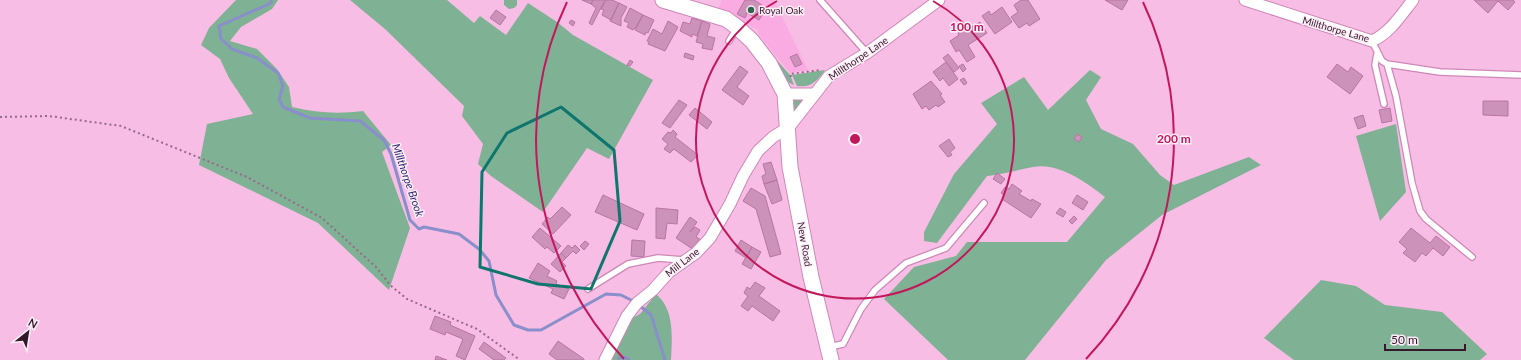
<svg xmlns="http://www.w3.org/2000/svg" width="1521" height="360" font-family="Lato,sans-serif">
  <rect width="100%" height="100%" fill="#f8bde4"/>
  <!-- built -->
  <path fill="#faabe1" d="M 722,0 L 774,0 L 808,70 L 790,73 L 759,35 L 758,30 L 718,9 Z"/>
  <!-- green -->
  <path fill="#7fb195" d="M 236,0 L 278,0 L 272,9 L 241,27 L 230,41 L 257,49 L 277,69 L 289,87 L 292,107 C 317,113 338,114 363,111 L 391,145 L 382,152 L 410,228 L 389,290 L 318,223 L 199,165 L 207,124 L 253,114 L 229,78 L 220,59 L 201,45 L 209,28 Z
    M 350,0 L 447,0 L 474,23 L 480,16 L 506,35 L 528,3 L 557,22 L 573,35 L 653,80 L 609,159 L 587,148 L 543,212 L 491,176 L 478,164 L 483,144 L 462,116 L 464,106 L 385,29 Z
    M 504,0 L 517,0 L 517,5 L 514,8 L 509,9 L 504,5 Z
    M 765,47 L 790,75 L 794,85 C 781,80 772,59 765,47 Z
    M 825,70 C 817,81 811,88 797,86 L 792,75 Z
    M 1090,70 L 1101,77 L 1086,100 L 1101,129 L 1133,144 L 1160,175 L 1174,185 L 1249,157 L 1261,165 L 1162,215 L 1106,260 L 1025,360 L 948,360 L 884,299 L 914,267 L 956,256 L 967,242 L 1067,242 L 1105,197 C 1086,182 1058,162 1033,167 C 1017,170 1004,174 987,176 L 937,243 L 924,241 L 924,232 L 954,174 L 997,124 L 981,103 L 1024,77 L 1048,110 Z
    M 808,97 L 794,115 L 793,98 Z
    M 1396,124 L 1406,192 L 1380,221 L 1356,136 Z
    M 1321,280 L 1356,286 L 1385,305 L 1442,312 L 1487,354 L 1480,360 L 1294,360 L 1264,338 Z
    M 656,294 C 675,310 672,338 671,360 L 609,360 L 629,320 L 640,314 Z"/>
  <g fill="none" stroke-linecap="round" stroke-linejoin="round">
    <!-- stream -->
    <path stroke="#898fca" stroke-width="3" d="M 271,0 L 271,3 L 219,26 L 221,39 L 232,49 L 257,58 L 278,73 L 283,86 L 279,99 L 283,107 L 310,118 L 360,121 L 384,140 L 391,154 L 410,220 L 419,229 L 424,227 L 459,234 L 479,249 L 489,261 L 496,295 L 514,325 L 528,330 L 541,330 L 606,294 L 621,295 L 635,302
      M 639,305 L 651,315 L 665,360
      M 619,360 L 619,358 L 625,357 L 629,360"/>
  </g>
  <!-- building -->
  <path fill="#cc92b9" stroke="#b974a4" d="M 582,0 L 593,0 L 591,4 Z
    M 593,0 L 605,0 L 592,25 L 589,23 L 596,8 L 591,4 Z
    M 606,0 L 612,0 L 619,3 L 611,20 L 602,15 L 604,10 L 601,9 Z
    M 745,0 L 754,0 L 762,5 L 760,9 L 764,12 L 759,20 L 747,13 L 745,18 L 737,14 Z
    M 1021,0 L 1028,0 L 1040,19 L 1029,26 L 1027,23 L 1019,28 L 1011,17 L 1018,12 L 1014,5 Z
    M 1105,0 L 1128,0 L 1122,10 Z
    M 1474,0 L 1513,0 L 1515,2 L 1508,10 L 1498,1 L 1488,13 Z
    M 619,3 L 627,7 L 621,18 L 621,26 L 610,21 Z
    M 1002,7 L 1012,22 L 995,34 L 982,16 L 989,11 L 991,15 Z
    M 630,8 L 643,15 L 636,27 L 633,30 L 627,27 L 629,23 L 624,21 Z
    M 496,10 L 506,17 L 500,25 L 490,18 Z
    M 643,15 L 654,20 L 648,33 L 646,32 L 645,35 L 635,30 Z
    M 692,18 L 702,21 L 697,36 L 692,34 L 692,37 L 680,31 L 683,22 L 690,24 Z
    M 571,20 L 575,22 L 573,26 L 569,23 Z
    M 668,21 L 678,27 L 665,51 L 648,44 L 649,42 L 647,41 L 653,29 L 662,34 Z
    M 702,21 L 710,24 L 707,36 L 715,38 L 712,50 L 702,48 L 703,44 L 696,42 Z
    M 980,22 L 987,33 L 968,45 L 975,57 L 967,62 L 959,50 L 956,52 L 950,41 L 959,35 L 958,33 L 964,29 L 965,31 Z
    M 685,53 L 694,56 L 693,60 L 684,57 Z
    M 797,54 L 802,64 L 795,67 L 790,57 Z
    M 948,54 L 959,68 L 954,72 L 943,58 Z
    M 630,60 L 633,62 L 630,66 L 627,65 Z
    M 946,62 L 958,79 L 949,86 L 943,78 L 940,81 L 933,72 Z
    M 963,64 L 966,69 L 963,72 L 959,66 Z
    M 1337,64 L 1348,72 L 1351,67 L 1363,76 L 1350,94 L 1327,77 Z
    M 740,66 L 748,72 L 737,87 L 749,96 L 743,105 L 722,90 Z
    M 964,78 L 967,83 L 964,85 L 960,80 Z
    M 931,81 L 942,94 L 940,95 L 945,102 L 938,107 L 936,105 L 929,110 L 926,106 L 922,109 L 913,94 Z
    M 679,100 L 687,105 L 670,128 L 662,123 Z
    M 1483,101 L 1508,101 L 1508,116 L 1483,115 Z
    M 695,108 L 712,122 L 707,129 L 689,115 Z
    M 1390,108 L 1392,121 L 1382,123 L 1379,110 Z
    M 1363,115 L 1366,126 L 1358,129 L 1354,118 Z
    M 673,130 L 677,134 L 675,137 L 698,155 L 691,162 L 674,149 L 670,153 L 664,149 L 668,144 L 662,139 L 668,132 L 671,133 Z
    M 1077,134 L 1082,137 L 1079,142 L 1074,139 Z
    M 949,139 L 955,148 L 950,152 L 952,155 L 948,157 L 939,146 Z
    M 771,162 L 777,180 L 764,184 L 762,176 L 766,174 L 763,164 Z
    M 997,173 L 1005,179 L 1001,184 L 993,179 Z
    M 777,180 L 782,200 L 772,204 L 764,184 Z
    M 1012,184 L 1022,191 L 1019,194 L 1031,201 L 1032,199 L 1041,204 L 1031,218 L 1002,199 L 1004,195 L 1001,193 L 1005,187 L 1009,189 Z
    M 751,188 L 765,196 L 781,254 L 770,257 L 756,209 L 743,201 Z
    M 603,195 L 644,214 L 637,230 L 595,212 Z
    M 1077,195 L 1088,202 L 1083,210 L 1072,203 Z
    M 562,207 L 571,215 L 553,234 L 542,224 L 548,217 L 550,219 Z
    M 656,208 L 678,210 L 677,224 L 667,223 L 665,239 L 656,238 Z
    M 1060,208 L 1066,212 L 1063,217 L 1056,213 Z
    M 1074,216 L 1077,219 L 1072,224 L 1069,221 Z
    M 690,217 L 697,222 L 690,232 L 695,227 L 700,230 L 696,237 L 701,240 L 694,250 L 676,238 Z
    M 540,228 L 561,246 L 554,253 L 547,247 L 545,249 L 532,237 Z
    M 1411,228 L 1430,243 L 1436,236 L 1450,247 L 1443,256 L 1433,248 L 1426,256 L 1422,253 L 1415,262 L 1403,253 L 1407,249 L 1399,242 Z
    M 632,240 L 645,241 L 644,257 L 631,256 Z
    M 741,240 L 752,247 L 746,258 L 735,251 Z
    M 585,241 L 589,244 L 584,250 L 580,246 Z
    M 568,245 L 572,248 L 575,245 L 580,250 L 576,254 L 573,251 L 566,258 L 561,253 Z
    M 752,247 L 761,252 L 751,269 L 742,264 Z
    M 561,253 L 566,258 L 562,262 L 566,266 L 560,272 L 551,264 Z
    M 538,263 L 550,271 L 547,276 L 557,281 L 556,284 L 569,289 L 564,299 L 551,293 L 553,289 L 529,278 Z
    M 755,282 L 765,288 L 759,296 L 780,311 L 773,321 L 752,306 L 748,311 L 741,306 L 748,296 L 744,293 L 747,287 L 750,289 Z
    M 435,316 L 451,322 L 450,325 L 475,336 L 465,360 L 456,356 L 463,339 L 446,332 L 445,335 L 430,329 Z
    M 558,341 L 584,359 L 584,360 L 557,360 L 549,354 Z
    M 484,342 L 506,358 L 504,360 L 494,360 L 479,349 Z
    M 436,356 L 447,360 L 435,360 Z"/>
  <g fill="none" stroke-linecap="round" stroke-linejoin="round">
    <!-- lane casing -->
    <g stroke="#ce88b8" stroke-width="8">
      <path id="lane" d="M 820,0 L 867,53
        M 729,41 L 737,28
        M 1372,41 L 1382,61 L 1387,64 L 1440,72 L 1521,75
        M 1377,54 L 1375,65 L 1384,104
        M 1387,64 L 1396,96 L 1412,183 L 1420,211 L 1426,219 L 1472,257
        M 588,289 L 628,264 L 658,258 L 684,260
        M 829,347 L 843,344 L 861,309 L 875,290 L 906,263 L 946,248 L 984,203"/>
    </g>
    <!-- street casing -->
    <g stroke="#ce88b8" stroke-width="13">
      <path id="street" d="M 1245,0 L 1372,41 C 1390,33 1401,15 1413,0
        M 785,94 L 814,94
        M 605,360 L 627,316 L 637,303 L 653,290 L 669,272 L 696,253 L 710,238 L 730,204 L 743,176 L 758,151 L 773,137 L 789,127 L 829,76 L 867,53 L 939,0"/>
    </g>
    <!-- secondary casing -->
    <g stroke="#ce88b8" stroke-width="17">
      <path id="secondary" d="M 663,0 L 726,19 L 737,27 L 752,41 L 769,63 L 785,94 L 790,167 L 811,277 L 831,360"/>
    </g>
    <!-- path -->
    <path stroke="#966a88" stroke-width="2" stroke-dasharray="2 3" stroke-linecap="butt" d="M 791,77 L 790,74 L 821,70
      M 0,117 L 49,116 L 121,126 L 247,177 L 322,218 L 377,268 L 390,285 L 407,299 L 477,329 L 520,360"/>
    <!-- lane -->
    <use href="#lane" stroke="#fff" stroke-width="5.5"/>
    <!-- street -->
    <use href="#street" stroke="#fff" stroke-width="11"/>
    <!-- secondary -->
    <use href="#secondary" stroke="#fff" stroke-width="15"/>
  </g>
  <!-- marked area -->
  <path fill="none" stroke="#0f766e" stroke-width="3" stroke-linejoin="round" d="M 561,107 L 614,150 L 620,221 L 591,289 L 538,284 L 480,267 L 482,172 L 507,133 Z"/>
  <!-- distance rings -->
  <g fill="none" stroke="#c2185b" stroke-width="2">
    <path d="M933 1A159 159 0 1 1 777 1"/>
    <path d="M624 359A319 319 0 0 1 567 2M1143 2A319 319 0 0 1 1086 359"/>
  </g>
  <!-- markers -->
  <circle fill="#31654a" stroke="#fdeef7" stroke-width="1.5" cx="751" cy="10" r="4"/>
  <g text-anchor="middle" stroke-width="3" stroke-linejoin="round" paint-order="stroke">
    <!-- poi labels -->
    <g font-size="10" fill="#34182c" stroke="#fdeef7" text-anchor="start">
      <text x="759" y="14">Royal Oak</text>
    </g>
    <!-- street labels -->
    <g font-size="10" fill="#34182c" stroke="#fdeef7">
      <text transform="translate(1336 29) rotate(16)" y="4">Millthorpe Lane</text>
      <text transform="translate(858 58) rotate(-34)" y="4">Millthorpe Lane</text>
      <text transform="translate(805 244) rotate(80)" y="4">New Road</text>
      <text transform="translate(682 262) rotate(-38)" y="4">Mill Lane</text>
    </g>
    <!-- water labels -->
    <g font-size="11" font-style="italic" fill="#2e2c72" stroke="#fdeef7">
      <text transform="translate(408 180) rotate(71)" y="4">Millthorpe Brook</text>
    </g>
  </g>
  <circle cx="855" cy="139" r="6" fill="#c2185b" stroke="#fdeef7" stroke-width="2"/>
  <g font-size="12" text-anchor="middle" font-weight="bold" fill="#c2185b" stroke="#fdeef7" stroke-width="3" stroke-linejoin="round" paint-order="stroke">
    <text x="967" y="31">100 m</text>
    <text x="1174" y="143">200 m</text>
  </g>
  <!-- north arrow -->
  <g transform="translate(28 332) rotate(30)" stroke="#fdeef7" stroke-width="3" paint-order="stroke">
  <path d="M0-3L7 15L0 10L-7 15Z" fill="#34182c"/>
  <text y="-6" font-size="11" font-weight="bold" text-anchor="middle" fill="#34182c">N</text>
  </g>
  <!-- scale -->
  <path d="M1385 344v6h80v-6" fill="none" stroke="#34182c" stroke-width="2"/>
  <text x="1391" y="344" font-size="12" fill="#34182c" stroke="#fdeef7" stroke-width="3" paint-order="stroke">50 m</text>
</svg>
